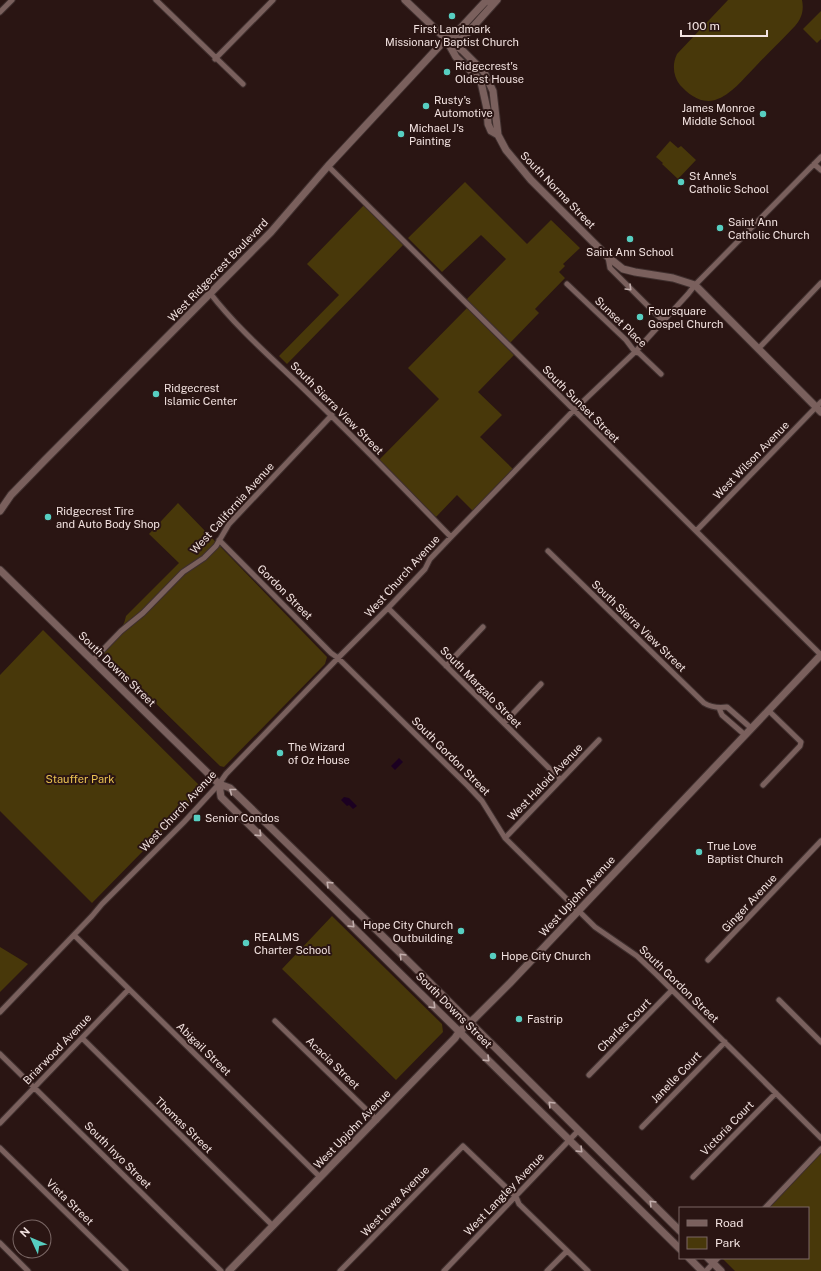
<svg xmlns="http://www.w3.org/2000/svg" width="821" height="1271" font-family="'Public Sans',sans-serif">
  <rect width="100%" height="100%" fill="#2a1513"/>
  <!-- green -->
  <path fill="#48380a" d="M 728,0 L 802,0 C 804,10 802,18 795,26 C 782,40 768,53 755,67 C 743,79 731,95 715,100 C 701,104 689,95 680,85 C 673,76 672,64 677,54 Z
    M 821,11 L 821,39 L 817,43 L 803,29 Z
    M 670,141 L 678,148 L 681,146 L 696,160 L 678,179 L 662,164 L 663,163 L 656,157 Z
    M 465,182 L 527,244 L 551,220 L 580,248 L 563,264 L 565,266 L 559,272 L 565,278 L 535,309 L 539,313 L 510,343 L 466,300 L 506,259 L 481,235 L 442,272 L 408,238 Z
    M 364,205 L 404,244 L 287,364 L 279,356 L 339,295 L 307,264 Z
    M 467,308 L 514,355 L 478,392 L 502,415 L 480,437 L 514,470 L 473,511 L 457,495 L 436,517 L 378,461 L 439,399 L 408,368 Z
    M 178,503 L 327,657 L 325,664 L 224,767 L 220,766 L 104,653 C 113,641 123,631 126,616 L 179,563 L 149,534 Z
    M 43,630 L 199,785 L 198,795 L 92,903 L 0,811 L 0,675 Z
    M 332,916 L 442,1024 L 443,1032 L 396,1080 L 282,969 Z
    M 0,947 L 28,964 L 0,992 Z
    M 821,1152 L 821,1271 L 735,1271 L 722,1258 L 808,1258 L 808,1208 L 768,1208 Z"/>
  <!-- water -->
  <path fill="#1b0021" d="M 399,758 L 403,762 L 395,770 L 391,766 Z
    M 344,797 L 349,798 L 357,806 L 353,809 L 349,805 L 347,806 L 341,800 Z"/>
  <g fill="none" stroke-linecap="round" stroke-linejoin="round">
    <!-- street casing -->
    <g stroke="#3f2f2e" stroke-width="7">
      <path id="street" d="M 156,0 L 243,84
        M 0,12 L 12,0
        M 215,59 L 273,0
        M 814,164 L 821,170
        M 328,166 L 821,655
        M 608,257 L 610,268 L 663,321
        M 567,284 L 626,340 L 635,352 L 639,353 L 661,374
        M 210,293 C 240,332 278,363 312,397 C 360,443 405,490 451,537
        M 758,349 L 821,283
        M 696,531 L 821,402
        M 219,540 L 331,653 L 338,658 L 468,786 L 482,801 L 505,838 L 595,927 L 637,956 L 657,975 L 821,1138
        M 548,551 L 704,703 C 712,708 719,708 727,707 L 751,728
        M 388,608 L 560,779
        M 93,660 L 121,631 L 143,613 L 183,572 L 204,558 L 216,546 L 229,524 L 332,415
        M 446,666 L 483,627
        M 719,708 L 722,715 L 745,735
        M 504,723 L 541,684
        M 763,785 L 800,746 L 801,742 L 768,710
        M 505,838 L 599,740
        M 74,935 L 320,1177
        M 708,960 L 821,841
        M 779,1000 L 821,1042
        M 0,1012 L 92,916 L 102,904 L 184,822 L 219,784 L 226,774 L 338,658 L 388,608 L 425,569 L 430,559 L 451,537 L 574,410 L 635,352 L 688,294 L 695,285 L 821,157
        M 275,1021 L 377,1120
        M 82,1038 L 272,1225
        M 0,1054 L 221,1271
        M 589,1075 L 672,990
        M 0,1123 L 129,989
        M 642,1127 L 725,1042
        M 0,1148 L 126,1271
        M 693,1177 L 776,1093
        M 765,1208 L 821,1149
        M 0,1243 L 28,1271
        M 340,1271 L 463,1146 L 516,1197 L 519,1204 L 588,1271
        M 444,1271 L 578,1131
        M 547,1271 L 567,1251
        M 706,1271 L 718,1258"/>
    </g>
    <!-- secondary casing -->
    <g stroke="#3f2f2e" stroke-width="9">
      <path id="secondary" d="M 405,0 L 446,39 L 463,51 L 484,72 L 493,91 L 498,135 L 506,150 L 531,180 L 608,257 L 623,269 L 635,272 L 673,278 L 695,285 L 821,412
        M 446,39 L 462,39 L 497,0
        M 447,41 L 456,57 L 476,76 L 481,82 L 487,109 L 488,124 L 491,131 L 498,135
        M 0,511 L 11,495 L 44,461 L 271,232 L 328,166 L 446,39 L 456,33 L 484,3 L 489,0
        M 0,570 L 219,784 L 230,788 L 398,951 L 680,1231
        M 219,784 L 221,797 L 680,1249
        M 689,1258 L 702,1271
        M 708,1258 L 721,1271
        M 229,1271 C 304,1193 380,1116 455,1038 L 459,1032 L 475,1018 L 510,983 L 821,655"/>
    </g>
    <!-- street -->
    <use href="#street" stroke="#7a605d" stroke-width="5"/>
    <!-- secondary -->
    <use href="#secondary" stroke="#7a605d" stroke-width="7"/>
  </g>
  <!-- one-way arrows -->
  <defs><path id="oneway-chevron" d="M-2-3.5L2.5 0L-2 3.5" fill="none" stroke-width="1.6" stroke-linecap="round" stroke-linejoin="round"/></defs>
  <g stroke="#c2aeac">
    <use href="#oneway-chevron" transform="translate(629 288) rotate(45)"/>
    <use href="#oneway-chevron" transform="translate(232 791) rotate(-142)"/>
    <use href="#oneway-chevron" transform="translate(259 834) rotate(44)"/>
    <use href="#oneway-chevron" transform="translate(329 884) rotate(-136)"/>
    <use href="#oneway-chevron" transform="translate(352 925) rotate(45)"/>
    <use href="#oneway-chevron" transform="translate(402 956) rotate(-135)"/>
    <use href="#oneway-chevron" transform="translate(433 1006) rotate(45)"/>
    <use href="#oneway-chevron" transform="translate(487 1059) rotate(44)"/>
    <use href="#oneway-chevron" transform="translate(551 1104) rotate(-135)"/>
    <use href="#oneway-chevron" transform="translate(580 1150) rotate(45)"/>
    <use href="#oneway-chevron" transform="translate(652 1203) rotate(-135)"/>
  </g>
  <!-- markers -->
  <g fill="#57cec1" stroke="#2a1513" stroke-width="1.5">
    <circle cx="452" cy="16" r="4"/>
    <circle cx="447" cy="72" r="4"/>
    <circle cx="426" cy="106" r="4"/>
    <circle cx="763" cy="114" r="4"/>
    <circle cx="401" cy="134" r="4"/>
    <circle cx="681" cy="182" r="4"/>
    <circle cx="720" cy="228" r="4"/>
    <circle cx="630" cy="239" r="4"/>
    <circle cx="640" cy="317" r="4"/>
    <circle cx="156" cy="394" r="4"/>
    <circle cx="48" cy="517" r="4"/>
    <circle cx="280" cy="753" r="4"/>
    <rect x="193" y="814" width="8" height="8" rx="2"/>
    <circle cx="699" cy="852" r="4"/>
    <circle cx="461" cy="931" r="4"/>
    <circle cx="246" cy="943" r="4"/>
    <circle cx="493" cy="956" r="4"/>
    <circle cx="519" cy="1019" r="4"/>
  </g>
  <g text-anchor="middle" stroke-width="4" stroke-linejoin="round" paint-order="stroke">
    <!-- poi labels -->
    <g font-size="11" fill="#f2e2e0" stroke="#2a1513" text-anchor="start">
      <text x="452" y="33" text-anchor="middle">First Landmark<tspan x="452" dy="13">Missionary Baptist Church</tspan></text>
      <text x="455" y="70">Ridgecrest's<tspan x="455" dy="13">Oldest House</tspan></text>
      <text x="434" y="104">Rusty's<tspan x="434" dy="13">Automotive</tspan></text>
      <text x="755" y="112" text-anchor="end">James Monroe<tspan x="755" dy="13">Middle School</tspan></text>
      <text x="409" y="132">Michael J's<tspan x="409" dy="13">Painting</tspan></text>
      <text x="689" y="180">St Anne's<tspan x="689" dy="13">Catholic School</tspan></text>
      <text x="728" y="226">Saint Ann<tspan x="728" dy="13">Catholic Church</tspan></text>
      <text x="630" y="256" text-anchor="middle">Saint Ann School</text>
      <text x="648" y="315">Foursquare<tspan x="648" dy="13">Gospel Church</tspan></text>
      <text x="164" y="392">Ridgecrest<tspan x="164" dy="13">Islamic Center</tspan></text>
      <text x="56" y="515">Ridgecrest Tire<tspan x="56" dy="13">and Auto Body Shop</tspan></text>
      <text x="288" y="751">The Wizard<tspan x="288" dy="13">of Oz House</tspan></text>
      <text x="205" y="822">Senior Condos</text>
      <text x="707" y="850">True Love<tspan x="707" dy="13">Baptist Church</tspan></text>
      <text x="453" y="929" text-anchor="end">Hope City Church<tspan x="453" dy="13">Outbuilding</tspan></text>
      <text x="254" y="941">REALMS<tspan x="254" dy="13">Charter School</tspan></text>
      <text x="501" y="960">Hope City Church</text>
      <text x="527" y="1023">Fastrip</text>
    </g>
    <!-- street labels -->
    <g font-size="11" fill="#f2e2e0" stroke="#2a1513">
      <text transform="translate(558 190) rotate(46)" y="4">South Norma Street</text>
      <text transform="translate(218 270) rotate(-46)" y="4">West Ridgecrest Boulevard</text>
      <text transform="translate(621 322) rotate(44)" y="4">Sunset Place</text>
      <text transform="translate(581 404) rotate(45)" y="4">South Sunset Street</text>
      <text transform="translate(337 408) rotate(45)" y="4">South Sierra View Street</text>
      <text transform="translate(751 460) rotate(-46)" y="4">West Wilson Avenue</text>
      <text transform="translate(232 508) rotate(-48)" y="4">West California Avenue</text>
      <text transform="translate(402 576) rotate(-48)" y="4">West Church Avenue</text>
      <text transform="translate(285 592) rotate(45)" y="4">Gordon Street</text>
      <text transform="translate(639 626) rotate(44)" y="4">South Sierra View Street</text>
      <text transform="translate(117 669) rotate(44)" y="4">South Downs Street</text>
      <text transform="translate(481 687) rotate(45)" y="4">South Margalo Street</text>
      <text transform="translate(451 756) rotate(45)" y="4">South Gordon Street</text>
      <text transform="translate(545 782) rotate(-46)" y="4">West Haloid Avenue</text>
      <text transform="translate(178 811) rotate(-47)" y="4">West Church Avenue</text>
      <text transform="translate(577 896) rotate(-47)" y="4">West Upjohn Avenue</text>
      <text transform="translate(749 903) rotate(-47)" y="4">Ginger Avenue</text>
      <text transform="translate(679 984) rotate(44)" y="4">South Gordon Street</text>
      <text transform="translate(454 1010) rotate(45)" y="4">South Downs Street</text>
      <text transform="translate(624 1025) rotate(-45)" y="4">Charles Court</text>
      <text transform="translate(57 1049) rotate(-46)" y="4">Briarwood Avenue</text>
      <text transform="translate(204 1049) rotate(44)" y="4">Abigail Street</text>
      <text transform="translate(333 1063) rotate(44)" y="4">Acacia Street</text>
      <text transform="translate(676 1077) rotate(-46)" y="4">Janelle Court</text>
      <text transform="translate(184 1125) rotate(44)" y="4">Thomas Street</text>
      <text transform="translate(727 1128) rotate(-46)" y="4">Victoria Court</text>
      <text transform="translate(352 1129) rotate(-46)" y="4">West Upjohn Avenue</text>
      <text transform="translate(118 1155) rotate(45)" y="4">South Inyo Street</text>
      <text transform="translate(504 1194) rotate(-46)" y="4">West Langley Avenue</text>
      <text transform="translate(395 1201) rotate(-46)" y="4">West Iowa Avenue</text>
      <text transform="translate(70 1202) rotate(44)" y="4">Vista Street</text>
    </g>
    <!-- park labels -->
    <g font-size="11" fill="#ebc352" stroke="#2a1513">
      <text x="80" y="783">Stauffer Park</text>
    </g>
  </g>
  <!-- legend -->
  <rect x="679" y="1207" width="130" height="52" fill="#2a1513" stroke="#7a6765"/>
  <rect x="687" y="1220" width="20" height="6" fill="#7a605d" stroke="#7a6765"/>
  <text x="715" y="1227" font-size="12" fill="#f2e2e0">Road</text>
  <rect x="687" y="1237" width="20" height="12" fill="#48380a" stroke="#7a6765"/>
  <text x="715" y="1247" font-size="12" fill="#f2e2e0">Park</text>
  <!-- north arrow -->
  <g transform="translate(32 1239) rotate(314)"><circle r="19" fill="#2a1513" stroke="#7a6765"/>
  <path d="M0-3L7 15L0 10L-7 15Z" fill="#57cec1"/>
  <text y="-6" font-size="11" font-weight="bold" text-anchor="middle" fill="#f2e2e0">N</text>
  </g>
  <!-- scale -->
  <path d="M681 30v6h86v-6" fill="none" stroke="#f2e2e0" stroke-width="2"/>
  <text x="687" y="30" font-size="12" fill="#f2e2e0" stroke="#2a1513" stroke-width="3" paint-order="stroke">100 m</text>
</svg>
